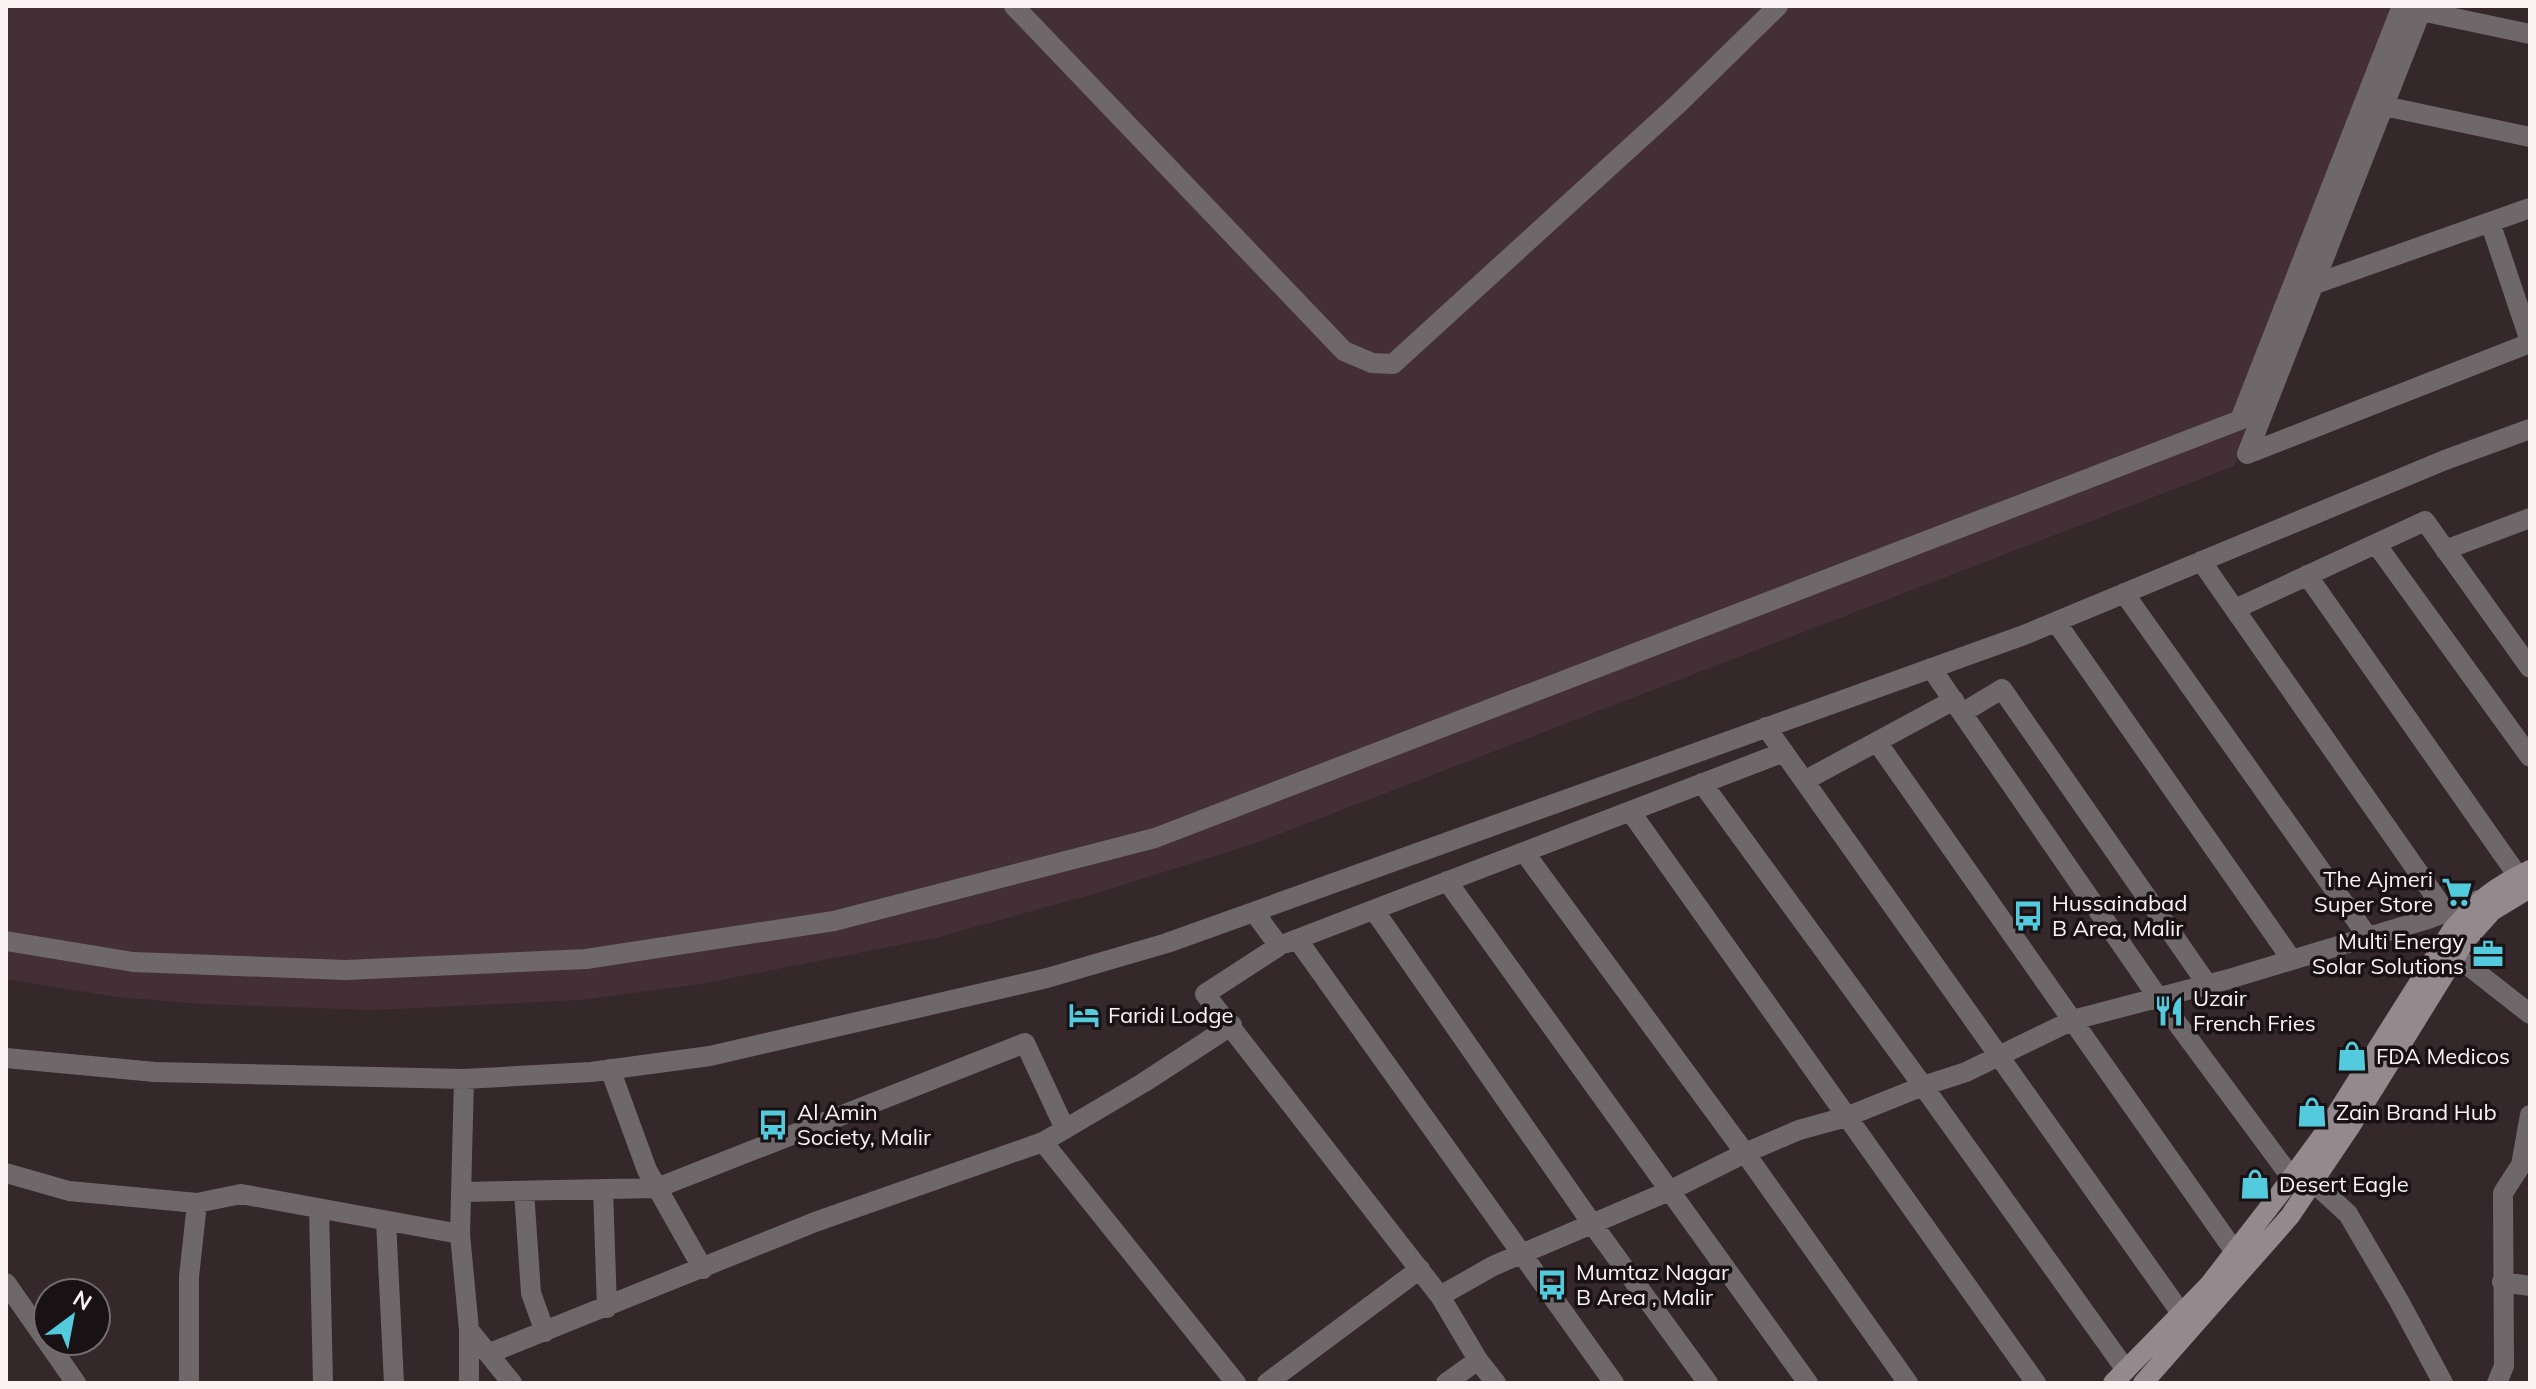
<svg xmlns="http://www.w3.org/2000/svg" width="2536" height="1389" font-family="Mulish,sans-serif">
  <rect width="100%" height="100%" fill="#34282b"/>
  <!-- built -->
  <path fill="#432f35" d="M 6,6 L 2416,6 L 2234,466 L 1256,843 L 1097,893 L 939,937 L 701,984 L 580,1000 L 373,1010 L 202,1004 L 116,997 L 6,979 Z"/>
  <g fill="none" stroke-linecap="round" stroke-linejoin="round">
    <!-- minor -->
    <path stroke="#6f686a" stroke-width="20" d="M 1014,6 L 1344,351 L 1372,363 L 1393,364 L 1678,104 L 1778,6
      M 2423,6 L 2247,454 L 2530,343
      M 2421,11 L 2530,34
      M 2384,106 L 2530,137
      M 2490,222 L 2530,341
      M 2315,284 L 2530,208
      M 2376,544 L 2530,757
      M 2445,550 L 2530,518
      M 2201,561 L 2446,912
      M 2307,575 L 2518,876
      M 2124,593 L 2368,937
      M 2235,609 L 2425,521 L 2530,668
      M 2056,622 L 2292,960
      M 1931,668 L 2157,996 L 2291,1177 L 2313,1182 L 2348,1214 L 2399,1301 L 2443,1383
      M 1962,713 L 2002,689 L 2207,984
      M 1766,727 L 2181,1313
      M 1877,742 L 2235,1252
      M 1804,781 L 1954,700
      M 1702,783 L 1923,1086 L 2126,1370
      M 1630,811 L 2036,1383
      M 1524,852 L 1745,1153 L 1908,1383
      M 1447,881 L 1808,1383
      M 1374,910 L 1593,1225 L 1708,1383
      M 1254,912 L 1279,946 L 1205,994 L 1440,1296 L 1478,1360 L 1496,1383
      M 1297,939 L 1614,1383
      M 6,941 L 133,962 L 346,970 L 586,959 L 834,921 L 1155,838 L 2240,420 L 2402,6
      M 1287,943 L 1784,752
      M 2456,956 L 2530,1014
      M 6,1058 L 155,1072 L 464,1079 L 591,1072 L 710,1056 L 1047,978 L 1167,943 L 2024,635 L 2445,460 L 2530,429
      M 610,1069 L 647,1170 L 703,1269
      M 464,1079 L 460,1234 L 469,1330 L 512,1383
      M 1043,1142 L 1236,1383
      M 6,1173 L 69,1191 L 197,1203 L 241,1194 L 460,1234
      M 603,1189 L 607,1308
      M 524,1191 L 531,1293 L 545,1332
      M 461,1192 L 657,1188 L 1025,1043 L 1065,1129
      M 319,1208 L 323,1383
      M 386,1221 L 394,1383
      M 2502,1282 L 2530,1286
      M 6,1283 L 76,1383
      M 1440,1296 L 1493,1266 L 1669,1191 L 1745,1153 L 1799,1130 L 1846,1117 L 1923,1086 L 1966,1072 L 2073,1020 L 2229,979 L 2368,937 L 2425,920 L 2479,900
      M 490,1353 L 815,1222 L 1043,1142 L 1143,1083 L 1232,1025
      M 189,1383 L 189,1277 L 197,1203
      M 469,1383 L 469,1330
      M 1267,1383 L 1420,1269
      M 1446,1383 L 1478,1360
      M 2497,1383 L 2504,1366 L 2503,1193 L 2521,1165 L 2530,1115"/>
    <!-- secondary -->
    <path stroke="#94898c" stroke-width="20" d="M 2113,1383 L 2209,1285 L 2281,1192 L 2323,1135 L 2452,930 C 2479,900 2494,887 2530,870
      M 2143,1383 L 2290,1216 L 2350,1127 L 2465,941 L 2492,911 L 2530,888"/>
  </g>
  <!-- icons -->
  <defs>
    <g id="supermarket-bare" transform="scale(2.4)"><path d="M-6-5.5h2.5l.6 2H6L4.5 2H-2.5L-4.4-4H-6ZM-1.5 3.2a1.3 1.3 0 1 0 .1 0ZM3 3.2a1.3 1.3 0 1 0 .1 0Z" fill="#54cadd" stroke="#181214" stroke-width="2.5" paint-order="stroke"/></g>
    <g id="bus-bare" transform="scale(2.4)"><path d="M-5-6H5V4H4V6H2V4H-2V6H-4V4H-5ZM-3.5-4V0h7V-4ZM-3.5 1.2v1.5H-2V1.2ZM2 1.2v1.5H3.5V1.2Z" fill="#54cadd" stroke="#181214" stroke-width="2.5" paint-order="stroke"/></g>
    <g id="office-bare" transform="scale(2.4)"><path d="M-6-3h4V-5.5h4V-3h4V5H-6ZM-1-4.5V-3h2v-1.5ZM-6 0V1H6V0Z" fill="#54cadd" stroke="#181214" stroke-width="2.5" paint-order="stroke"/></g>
    <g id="restaurant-bare" transform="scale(2.4)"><path d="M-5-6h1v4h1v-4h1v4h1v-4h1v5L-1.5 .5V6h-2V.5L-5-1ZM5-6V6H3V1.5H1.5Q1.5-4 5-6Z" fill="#54cadd" stroke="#181214" stroke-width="2.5" paint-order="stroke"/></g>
    <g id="hotel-bare" transform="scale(2.4)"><path d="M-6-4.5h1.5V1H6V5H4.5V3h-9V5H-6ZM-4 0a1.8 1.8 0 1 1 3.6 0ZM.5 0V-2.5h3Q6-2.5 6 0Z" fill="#54cadd" stroke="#181214" stroke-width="2.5" paint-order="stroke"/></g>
    <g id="shop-bare" transform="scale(2.4)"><path d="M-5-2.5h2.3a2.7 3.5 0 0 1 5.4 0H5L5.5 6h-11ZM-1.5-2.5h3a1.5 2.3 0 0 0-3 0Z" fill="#54cadd" stroke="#181214" stroke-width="2.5" paint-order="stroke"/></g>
  </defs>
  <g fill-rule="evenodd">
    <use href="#supermarket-bare" x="2457" y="892"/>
    <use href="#bus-bare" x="2028" y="916"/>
    <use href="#office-bare" x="2488" y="954"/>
    <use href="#restaurant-bare" x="2169" y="1011"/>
    <use href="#hotel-bare" x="1084" y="1015"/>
    <use href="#shop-bare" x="2352" y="1056"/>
    <use href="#shop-bare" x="2312" y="1112"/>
    <use href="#bus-bare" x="773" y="1125"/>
    <use href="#shop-bare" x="2255" y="1184"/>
    <use href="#bus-bare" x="1552" y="1285"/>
  </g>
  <g text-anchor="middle" stroke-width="7" stroke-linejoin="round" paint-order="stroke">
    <!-- poi labels -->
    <g font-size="22" fill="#fbf2f4" stroke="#181214" text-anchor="start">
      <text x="2433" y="887" text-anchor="end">The Ajmeri<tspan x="2433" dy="25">Super Store</tspan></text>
      <text x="2052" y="911">Hussainabad<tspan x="2052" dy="25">B Area, Malir</tspan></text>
      <text x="2464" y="949" text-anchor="end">Multi Energy<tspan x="2464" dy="25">Solar Solutions</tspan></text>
      <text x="2193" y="1006">Uzair<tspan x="2193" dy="25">French Fries</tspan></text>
      <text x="1108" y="1023">Faridi Lodge</text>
      <text x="2376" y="1064">FDA Medicos</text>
      <text x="797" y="1120">Al Amin<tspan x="797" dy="25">Society, Malir</tspan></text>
      <text x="2336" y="1120">Zain Brand Hub</text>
      <text x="2279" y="1192">Desert Eagle</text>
      <text x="1576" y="1280">Mumtaz Nagar<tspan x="1576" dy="25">B Area , Malir</tspan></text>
    </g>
  </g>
  <!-- border -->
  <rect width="2536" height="1389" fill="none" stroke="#fbf2f4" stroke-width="16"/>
  <!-- north arrow -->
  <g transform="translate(72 1317) rotate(32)"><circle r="38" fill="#181214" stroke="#736c6e" stroke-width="2"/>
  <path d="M0-6L14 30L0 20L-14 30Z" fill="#54cadd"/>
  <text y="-12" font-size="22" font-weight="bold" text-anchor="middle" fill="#fbf2f4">N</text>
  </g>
</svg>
